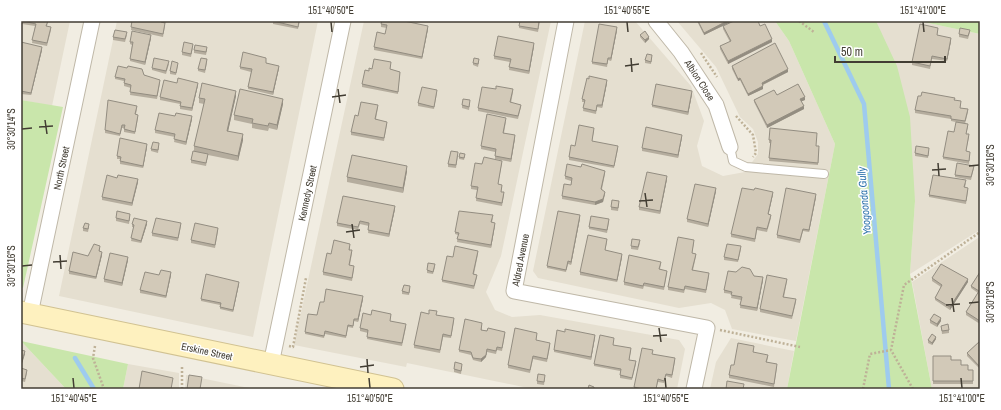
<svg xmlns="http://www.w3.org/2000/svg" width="1001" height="410" font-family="'Archivo Narrow',sans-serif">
  <rect width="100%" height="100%" fill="#f1ede2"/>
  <!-- residential -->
  <path fill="#e5dfd0" d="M 21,21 L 70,21 L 52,106 L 21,100 Z
    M 117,21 L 318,21 L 253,337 L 59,296 Z
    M 364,21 L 551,21 L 501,256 L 486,292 L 495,310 L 512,317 L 540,315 L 679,340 L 685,349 L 677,389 L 533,389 L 407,363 L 406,367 L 294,345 Z
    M 585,21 L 635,21 L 691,86 L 704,121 L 697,146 L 702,166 L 723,176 L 745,172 L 758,154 L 758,142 L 753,129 L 740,117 L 716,67 L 677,21 L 775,21 L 789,41 L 835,144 L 796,341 L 732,329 L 725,310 L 711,303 L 679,308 L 538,278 L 533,271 Z
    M 876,21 L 919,21 L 980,34 L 980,208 L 978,231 L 910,274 L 915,201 Z
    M 978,238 L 980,243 L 980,389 L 932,389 L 912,282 Z
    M 731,338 L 794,351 L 787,389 L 710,389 L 716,362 Z
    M 21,341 L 66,389 L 21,389 Z
    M 128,364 L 179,373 L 179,389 L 123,389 Z
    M 186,375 L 254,389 L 185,389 Z"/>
  <!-- green -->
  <path fill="#c9e6ab" d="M 775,21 L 876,21 L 897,66 L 910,117 L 915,201 L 910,274 L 932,389 L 787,389 L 835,144 L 789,41 Z
    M 919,21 L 980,21 L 980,34 Z
    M 21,100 L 63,107 L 23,288 L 21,287 Z
    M 21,341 L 128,364 L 123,389 L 66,389 Z"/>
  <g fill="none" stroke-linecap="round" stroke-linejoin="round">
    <!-- stream -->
    <path stroke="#9ecbee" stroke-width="4.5" d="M 824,21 L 864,104 L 889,389
      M 75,358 L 94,389"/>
    <!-- lane casing -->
    <g stroke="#bfb8a8" stroke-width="10">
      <path id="lane" d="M 730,147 L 733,161 L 746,167 L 824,174"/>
    </g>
    <!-- street casing -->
    <g stroke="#bfb8a8" stroke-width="17">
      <path id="street" d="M 566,21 L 514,291 L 707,328 L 694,389
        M 656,21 L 681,52 L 716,105 L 730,147
        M 30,314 L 92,21
        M 271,364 L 343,21"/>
    </g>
    <!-- secondary casing -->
    <g stroke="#d1c292" stroke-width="23">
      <path id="secondary" d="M 21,312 L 393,389"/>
    </g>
    <!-- path -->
    <path stroke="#beb197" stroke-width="2.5" stroke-dasharray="2 2" stroke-linecap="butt" d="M 799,21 L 814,32
      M 701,53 L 717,77
      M 736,116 L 753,135 L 756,153 L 753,157
      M 720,330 L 800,347
      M 95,346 L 93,358 L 104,389
      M 289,346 L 293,347 L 306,278
      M 182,389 L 182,366
      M 863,389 L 870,354 L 891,350
      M 913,389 L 891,350 L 904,285 L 980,232"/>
    <!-- lane -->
    <use href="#lane" stroke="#fff" stroke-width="8"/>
    <!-- street -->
    <use href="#street" stroke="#fff" stroke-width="15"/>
    <!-- secondary -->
    <use href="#secondary" stroke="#fef1bf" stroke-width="21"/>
  </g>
  <!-- wall -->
  <path fill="#b5ad9e" d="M 21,21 L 48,21 L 47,26 L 51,30 L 47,46 L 32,43 L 35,26 L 22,24 L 21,29 Z
    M 132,21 L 167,21 L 166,23 L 163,23 L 165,26 L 163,37 L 131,30 Z
    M 273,21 L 300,21 L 298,29 L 273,24 Z
    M 540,21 L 538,32 L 519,28 L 519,26 Z
    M 697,21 L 733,21 L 704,35 Z
    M 381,24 L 428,29 L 422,59 L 374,50 L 374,47 L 385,34 L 387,28 L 381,27 Z
    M 723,26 L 760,26 L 772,42 L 728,64 L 720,49 L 720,46 L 730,42 L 723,29 Z
    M 617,30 L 611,61 L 608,60 L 607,67 L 592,64 L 592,62 Z
    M 938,31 L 937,35 L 951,41 L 947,61 L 932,59 L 930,69 L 912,65 L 912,62 Z
    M 970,32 L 968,39 L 959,37 L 959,34 Z
    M 127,35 L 125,42 L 113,40 L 113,37 Z
    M 640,35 L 649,39 L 645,43 L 640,37 Z
    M 151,38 L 145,65 L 130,61 L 132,45 L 130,44 L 130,42 Z
    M 21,42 L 42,50 L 31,95 L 21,94 Z
    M 534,46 L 529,74 L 509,70 L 510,62 L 494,59 L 494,56 Z
    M 193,47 L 191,57 L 182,55 L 182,52 Z
    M 194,50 L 207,50 L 206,55 L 194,53 Z
    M 652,57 L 651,64 L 645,63 L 645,60 Z
    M 266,60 L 266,63 L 279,68 L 273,95 L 248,89 L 248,87 L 251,72 L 240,69 L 240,67 Z
    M 207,62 L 205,73 L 198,71 L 198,69 Z
    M 479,62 L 478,67 L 473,65 L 473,63 Z
    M 169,64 L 166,74 L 152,70 L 152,68 Z
    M 178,65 L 176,75 L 170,74 L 170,71 Z
    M 391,65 L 390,69 L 400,72 L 398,94 L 362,87 L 362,84 L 369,71 L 372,69 Z
    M 732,66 L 788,72 L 763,85 L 763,89 L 748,96 L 740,80 L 738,81 L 732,69 Z
    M 144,75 L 160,83 L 157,99 L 130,95 L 131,88 L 124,86 L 124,81 L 115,79 L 115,77 Z
    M 177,83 L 198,85 L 192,111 L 180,109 L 180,104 L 160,100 L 160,97 Z
    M 607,83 L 602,108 L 597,107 L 596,114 L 583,111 L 584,102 L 582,102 L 582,99 Z
    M 496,89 L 513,92 L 511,103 L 521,107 L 518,119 L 478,111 L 478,108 Z
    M 437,93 L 434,109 L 418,106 L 418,103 Z
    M 692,94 L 688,115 L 652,107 L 652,105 Z
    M 777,95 L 805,100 L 801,101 L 804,109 L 767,128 L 754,102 L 754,100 Z
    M 236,96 L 228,131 L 243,140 L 238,161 L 208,155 L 206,166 L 191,163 L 191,160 L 194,151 L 194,146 L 204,104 L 199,103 L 199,98 Z
    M 921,96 L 954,100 L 961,104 L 960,108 L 968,112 L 965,124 L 951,121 L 951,119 L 915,113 L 915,110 Z
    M 470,103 L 469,110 L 462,108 L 462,105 Z
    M 283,104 L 277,130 L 269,128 L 268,131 L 252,128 L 252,124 L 234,120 L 234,115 Z
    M 378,107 L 376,119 L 387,124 L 384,141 L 351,135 L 351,132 L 358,116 Z
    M 137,109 L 136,114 L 138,118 L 135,134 L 124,132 L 124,128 L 122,128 L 120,136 L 105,133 L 105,130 Z
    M 175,116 L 192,119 L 186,145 L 174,142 L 175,137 L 155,133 L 155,130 Z
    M 506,121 L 504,133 L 515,138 L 511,162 L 495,159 L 495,152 L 481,149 L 481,146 Z
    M 968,127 L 966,134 L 969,137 L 966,151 L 970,155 L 969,164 L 943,159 L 943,157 L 954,132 Z
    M 594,131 L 592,141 L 618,149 L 614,168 L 569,160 L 569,157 L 575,146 Z
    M 682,137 L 678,158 L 642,151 L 642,148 Z
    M 769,140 L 816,146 L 819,149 L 818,165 L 769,161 L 771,143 L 769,143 Z
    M 159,146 L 158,153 L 151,151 L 151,149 Z
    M 147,147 L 143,168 L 120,164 L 120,159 L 117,159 L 117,156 Z
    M 929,151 L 928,158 L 915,156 L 915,153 Z
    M 458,155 L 456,168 L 448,167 L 448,164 Z
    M 465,156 L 464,160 L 459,159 L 459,157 Z
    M 502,163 L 498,184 L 502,187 L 501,192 L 504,195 L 502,206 L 476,201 L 477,190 L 471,189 L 471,186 L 482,164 Z
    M 974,168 L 971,180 L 955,177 L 955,175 Z
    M 407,171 L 403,193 L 347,182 L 347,177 Z
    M 605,174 L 602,189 L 605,195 L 603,202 L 595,205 L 562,199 L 562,196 L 571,185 L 571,181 L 565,179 L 565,176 Z
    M 117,178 L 138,182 L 132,206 L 102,200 L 102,197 Z
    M 667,179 L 660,214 L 639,210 L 639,207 Z
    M 966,183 L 965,187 L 968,191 L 966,204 L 929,197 L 929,195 Z
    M 716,191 L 708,227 L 687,222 L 687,219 Z
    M 773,194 L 768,215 L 771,218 L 767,232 L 757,230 L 755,242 L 731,237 L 731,234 Z
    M 816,197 L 809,232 L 803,231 L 800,243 L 777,238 L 777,235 Z
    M 619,204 L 618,211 L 611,210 L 611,207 Z
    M 395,209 L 389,237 L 368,233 L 369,226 L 360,224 L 358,230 L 337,226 L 337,223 Z
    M 130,217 L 129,224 L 116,221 L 116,218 Z
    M 493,218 L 492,222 L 495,225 L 491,248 L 457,242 L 458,235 L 455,234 L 455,232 Z
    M 580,218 L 571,265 L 568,264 L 566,272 L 547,268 L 547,266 Z
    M 609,222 L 607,233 L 589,229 L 589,227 Z
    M 132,224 L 147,224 L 141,243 L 131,241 L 134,227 L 132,227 Z
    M 181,226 L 178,241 L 152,236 L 152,233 Z
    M 89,227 L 88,232 L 83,231 L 83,228 Z
    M 218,231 L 215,248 L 191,243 L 191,240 Z
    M 607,242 L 605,251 L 622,257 L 617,282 L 580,275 L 580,272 Z
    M 640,243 L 638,250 L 631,249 L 631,246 Z
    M 694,243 L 692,253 L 696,256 L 693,270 L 709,276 L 706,293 L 685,289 L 684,293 L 668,290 L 668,287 Z
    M 350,246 L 350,250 L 352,253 L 350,265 L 354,269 L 352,281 L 323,275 L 323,272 L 331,254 Z
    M 100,248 L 100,252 L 102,255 L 96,279 L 69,274 L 69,271 L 88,256 Z
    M 741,249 L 738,262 L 724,260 L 724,257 Z
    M 478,254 L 474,274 L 477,277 L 474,289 L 442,282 L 442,280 L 453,257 Z
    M 128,260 L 122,286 L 104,282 L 104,279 Z
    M 661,264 L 660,269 L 667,273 L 664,290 L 644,286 L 643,289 L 624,285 L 624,282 Z
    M 435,267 L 433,274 L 427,273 L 427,270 Z
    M 980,272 L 980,324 L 966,315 L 966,312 L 978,293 L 971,288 L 971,286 Z
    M 159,275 L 171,275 L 166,298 L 140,293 L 140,290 Z
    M 754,276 L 763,280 L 757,311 L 740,308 L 741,300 L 731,298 L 732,294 L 724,293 L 724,290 Z
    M 932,278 L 968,282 L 950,310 L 935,300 L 935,298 L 941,287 L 932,281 Z
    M 787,281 L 784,297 L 796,302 L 792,319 L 760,312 L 760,309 Z
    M 239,284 L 233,312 L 220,309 L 220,305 L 201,301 L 201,299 Z
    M 410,289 L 409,295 L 402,294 L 402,291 Z
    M 363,299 L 358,322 L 354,321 L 353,328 L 348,327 L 346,338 L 325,334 L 324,338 L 305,334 L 305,332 L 317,315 L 324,302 Z
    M 371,315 L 391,316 L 390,321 L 406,327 L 402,346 L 367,339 L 368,333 L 360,331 L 360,328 Z
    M 437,315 L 454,321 L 451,338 L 443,337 L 440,353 L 414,348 L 414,345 Z
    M 930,320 L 941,321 L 937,327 L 930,323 Z
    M 482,325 L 482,330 L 505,334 L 502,351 L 497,350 L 496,354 L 487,352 L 486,357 L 481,362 L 473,360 L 471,355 L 459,352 L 459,350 Z
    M 941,326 L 949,330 L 949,333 L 942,334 Z
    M 537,335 L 536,340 L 550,346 L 547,362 L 533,359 L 530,373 L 508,368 L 508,365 Z
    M 595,337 L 591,360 L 554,352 L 554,350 Z
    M 936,339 L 932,345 L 928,343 L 928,340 Z
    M 614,340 L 613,345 L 631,351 L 629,360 L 636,364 L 632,380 L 620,378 L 620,371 L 594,366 L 594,364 Z
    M 980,341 L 980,369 L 967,356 L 967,353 Z
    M 754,349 L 753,352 L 768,357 L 767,362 L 777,367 L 774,387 L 729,378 L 729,375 L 734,365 Z
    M 653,354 L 675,361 L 672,378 L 666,376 L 664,383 L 658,382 L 656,389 L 634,389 L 634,387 Z
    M 933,356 L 951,360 L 961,365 L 968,370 L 973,370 L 973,384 L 933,384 Z
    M 462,366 L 461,374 L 454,372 L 454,369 Z
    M 21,368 L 27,373 L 25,382 L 21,381 Z
    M 545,378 L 544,385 L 537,384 L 537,381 Z"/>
  <!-- shaded-wall -->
  <path fill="#938d81" d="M 727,21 L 733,21 L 704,35 L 704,33 Z
    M 428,26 L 428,29 L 422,59 L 422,57 Z
    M 617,27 L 617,30 L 611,61 L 611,58 Z
    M 151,35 L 151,38 L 145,65 L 145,62 Z
    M 649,37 L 649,39 L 645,43 L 645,40 Z
    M 951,38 L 951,41 L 947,61 L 947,59 Z
    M 772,39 L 772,42 L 728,64 L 728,61 Z
    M 534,43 L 534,46 L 529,74 L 529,71 Z
    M 42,47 L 42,50 L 31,95 L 31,93 Z
    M 279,66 L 279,68 L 273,95 L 273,92 Z
    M 788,69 L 788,72 L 762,85 L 762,83 Z
    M 740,78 L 740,80 L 738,81 L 738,79 Z
    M 607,80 L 607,83 L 602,108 L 602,105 Z
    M 198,83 L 198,85 L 192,111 L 192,108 Z
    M 763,86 L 763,89 L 748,96 L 748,94 Z
    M 236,91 L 236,96 L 227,136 L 227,131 Z
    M 692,91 L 692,94 L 688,115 L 688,112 Z
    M 805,97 L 805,100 L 800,102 L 800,99 Z
    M 283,99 L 283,104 L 277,130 L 277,125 Z
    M 804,106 L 804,109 L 767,128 L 767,125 Z
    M 192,116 L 192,119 L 186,145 L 186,142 Z
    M 243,134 L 243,140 L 238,161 L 238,156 Z
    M 515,135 L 515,138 L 511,162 L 511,159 Z
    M 682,135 L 682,137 L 678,158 L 678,155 Z
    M 147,144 L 147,147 L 143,168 L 143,166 Z
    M 407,166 L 407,171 L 403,193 L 403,188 Z
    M 667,176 L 667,179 L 660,214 L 660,211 Z
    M 138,179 L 138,182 L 132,206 L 132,203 Z
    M 716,188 L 716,191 L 708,227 L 708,224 Z
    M 605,192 L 603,202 L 595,205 L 595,202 Z
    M 773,192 L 773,194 L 768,217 L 768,214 Z
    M 816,194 L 816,197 L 809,232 L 809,230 Z
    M 395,206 L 395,209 L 389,237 L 389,234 Z
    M 580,215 L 580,218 L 571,265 L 571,262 Z
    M 147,221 L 147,224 L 141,243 L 141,241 Z
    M 495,223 L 495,225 L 491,248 L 491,245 Z
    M 102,252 L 102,255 L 96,279 L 96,277 Z
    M 622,254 L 622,257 L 617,282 L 617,280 Z
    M 128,257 L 128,260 L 122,286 L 122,283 Z
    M 171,272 L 171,275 L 166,298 L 166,296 Z
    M 763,277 L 763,280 L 757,311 L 757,308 Z
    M 968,279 L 968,282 L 950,310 L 950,307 Z
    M 239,282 L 239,284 L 233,312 L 233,310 Z
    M 363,296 L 363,299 L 358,322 L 358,319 Z
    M 941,318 L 941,321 L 937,327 L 937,324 Z
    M 595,335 L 595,337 L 591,360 L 591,357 Z
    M 936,337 L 936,339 L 932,345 L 932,343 Z
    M 487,349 L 486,357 L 481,362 L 481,359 Z
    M 25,351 L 25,354 L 21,367 L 21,364 Z"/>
  <!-- building -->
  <path fill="#d2c9b8" stroke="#938d81" d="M 23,21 L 48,21 L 46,26 L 51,27 L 47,43 L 32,40 L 36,24 Z
    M 132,21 L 162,21 L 161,22 L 165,23 L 163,34 L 131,27 Z
    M 273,21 L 299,21 L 298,27 Z
    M 382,21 L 404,21 L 428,26 L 422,57 L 374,47 L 377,32 L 385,34 L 387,25 L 381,24 Z
    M 520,21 L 539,21 L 538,29 L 519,26 Z
    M 698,21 L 727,21 L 704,33 Z
    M 734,21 L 758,21 L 760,26 L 765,24 L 772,39 L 728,61 L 720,46 L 731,41 L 723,26 Z
    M 599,24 L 617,27 L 611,58 L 608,58 L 607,64 L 592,62 Z
    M 920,24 L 938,28 L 937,35 L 951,38 L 947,59 L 932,56 L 930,66 L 912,62 Z
    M 960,28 L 970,30 L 968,36 L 959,34 Z
    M 115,30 L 127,32 L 125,39 L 113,37 Z
    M 132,31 L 151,35 L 145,62 L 130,59 L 133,42 L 130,42 Z
    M 645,31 L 649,37 L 645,40 L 640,35 Z
    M 498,36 L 534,43 L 529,71 L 509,67 L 511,59 L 494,56 Z
    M 21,42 L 42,47 L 31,93 L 21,91 Z
    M 184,42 L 193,44 L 191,54 L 182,52 Z
    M 775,43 L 788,69 L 762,83 L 763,86 L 748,94 L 740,78 L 738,79 L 732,66 Z
    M 195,45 L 207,47 L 206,52 L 194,50 Z
    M 243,52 L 266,58 L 266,63 L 279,66 L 273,92 L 248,87 L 252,69 L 240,67 Z
    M 647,54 L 652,55 L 651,62 L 645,60 Z
    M 154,58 L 169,61 L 166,71 L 152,68 Z
    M 201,58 L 207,59 L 205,70 L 198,69 Z
    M 474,58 L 479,59 L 478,64 L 473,63 Z
    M 374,59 L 391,62 L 390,69 L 400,72 L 398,92 L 362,84 L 365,70 L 369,71 L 369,68 L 372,69 Z
    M 172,61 L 178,63 L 176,73 L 170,71 Z
    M 118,66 L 127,68 L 128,66 L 142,69 L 144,75 L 160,80 L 157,96 L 130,92 L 131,85 L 124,83 L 125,79 L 115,77 Z
    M 589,76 L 607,80 L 602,105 L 597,105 L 596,111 L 583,108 L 585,100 L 582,99 L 587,78 L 589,79 Z
    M 178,78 L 198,83 L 192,108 L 180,106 L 181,102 L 160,97 L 164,80 L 177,83 Z
    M 202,83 L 236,91 L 227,131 L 243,134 L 238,156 L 194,146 L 205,99 L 199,98 Z
    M 656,84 L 692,91 L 688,112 L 652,105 Z
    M 798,84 L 805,97 L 800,99 L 804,106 L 767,125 L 754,100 L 774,90 L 777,95 Z
    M 496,86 L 513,89 L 510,102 L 521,105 L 518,116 L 478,108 L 482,87 L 496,89 Z
    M 422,87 L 437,90 L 434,107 L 418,103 Z
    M 240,89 L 283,99 L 277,125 L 269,123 L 268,126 L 252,123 L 253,119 L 234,115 Z
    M 922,92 L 955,98 L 954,100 L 961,101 L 960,108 L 968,109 L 965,121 L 951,119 L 951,116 L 915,110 L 918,96 L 921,96 Z
    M 463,99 L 470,100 L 469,107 L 462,105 Z
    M 108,100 L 137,106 L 135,114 L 138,115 L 135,132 L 124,129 L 125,125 L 122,125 L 120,134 L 105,130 Z
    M 361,102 L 378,105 L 375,119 L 387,122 L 384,138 L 351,132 L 355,115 L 358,116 Z
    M 159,113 L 175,116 L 176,113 L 192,116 L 186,142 L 174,139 L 175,134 L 155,130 Z
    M 487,114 L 506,118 L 503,133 L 515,135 L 511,159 L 495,156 L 496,149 L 481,146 Z
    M 956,122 L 968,124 L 966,134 L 969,134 L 966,151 L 970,152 L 969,161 L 943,157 L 948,131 L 954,132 Z
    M 579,125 L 594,128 L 592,141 L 618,146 L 614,166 L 569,157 L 571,145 L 575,146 Z
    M 646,127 L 682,135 L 678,155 L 642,148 Z
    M 770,128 L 817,133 L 816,146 L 819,146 L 818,163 L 769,158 L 771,140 L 769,140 Z
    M 120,138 L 147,144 L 143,166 L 120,161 L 121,157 L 117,156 Z
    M 153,142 L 159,143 L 158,150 L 151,149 Z
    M 916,146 L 929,148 L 928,156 L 915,153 Z
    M 193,151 L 208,154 L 206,163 L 191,160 Z
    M 451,151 L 458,152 L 456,165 L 448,164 Z
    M 460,153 L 465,154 L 464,158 L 459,157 Z
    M 352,155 L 407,166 L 403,188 L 347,177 Z
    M 484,157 L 502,161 L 498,184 L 502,185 L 501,192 L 504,192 L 502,203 L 476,198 L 478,187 L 471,186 L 475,163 L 482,164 Z
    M 957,163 L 974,166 L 971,177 L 955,175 Z
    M 567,164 L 581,167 L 582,164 L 605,171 L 601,189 L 605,192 L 603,199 L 595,202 L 562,196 L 564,184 L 571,185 L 572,178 L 565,176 Z
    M 647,172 L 667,176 L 660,211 L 639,207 Z
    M 107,175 L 117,178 L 118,175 L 138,179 L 132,203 L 102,197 Z
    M 933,175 L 966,180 L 964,187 L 968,188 L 966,201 L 929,195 Z
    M 695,184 L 716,188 L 708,224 L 687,219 Z
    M 742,188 L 754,190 L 755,188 L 773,192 L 768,214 L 771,215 L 767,229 L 757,227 L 755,239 L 731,234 Z
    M 786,188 L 816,194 L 809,230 L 803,229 L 800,240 L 777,235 Z
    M 343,196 L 395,206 L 389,234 L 368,230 L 369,223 L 360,221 L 358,227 L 337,223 Z
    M 612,200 L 619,201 L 618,208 L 611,207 Z
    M 117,211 L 130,214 L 129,221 L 116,218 Z
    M 459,211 L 493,215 L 491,222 L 495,223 L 491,245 L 457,239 L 459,233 L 455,232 Z
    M 558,211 L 580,215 L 571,262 L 568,261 L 566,270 L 547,266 Z
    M 591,216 L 609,219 L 607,230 L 589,227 Z
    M 134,218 L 147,221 L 141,241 L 131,238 L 134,225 L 132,224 Z
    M 156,218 L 181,223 L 178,238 L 152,233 Z
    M 85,223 L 89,224 L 88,229 L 83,228 Z
    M 195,223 L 218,228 L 215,245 L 191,240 Z
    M 588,235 L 607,239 L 605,250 L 622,254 L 617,280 L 580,272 Z
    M 678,237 L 694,240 L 692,253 L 696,254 L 692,270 L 709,273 L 706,290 L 685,286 L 684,290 L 668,287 Z
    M 632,239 L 640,240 L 638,247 L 631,246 Z
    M 334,240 L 350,244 L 349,250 L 352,250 L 349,265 L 354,266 L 352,278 L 323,272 L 327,253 L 331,254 Z
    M 94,244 L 100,246 L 99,251 L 102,252 L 96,277 L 69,271 L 73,252 L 88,256 Z
    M 727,244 L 741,246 L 738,260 L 724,257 Z
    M 455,246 L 478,251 L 473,274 L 477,275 L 474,286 L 442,280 L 447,256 L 453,257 Z
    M 110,253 L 128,257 L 122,283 L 104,279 Z
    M 629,255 L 661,262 L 659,269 L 667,271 L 664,287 L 644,283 L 643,286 L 624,282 Z
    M 428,263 L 435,264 L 433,272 L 427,270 Z
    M 941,264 L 968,279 L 950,307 L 935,298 L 942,285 L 932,278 Z
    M 742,267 L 750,269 L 754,276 L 763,277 L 757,308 L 740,305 L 742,297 L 731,295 L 732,292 L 724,290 L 728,271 L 736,272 Z
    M 161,270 L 171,272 L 166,296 L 140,290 L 145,272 L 159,275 Z
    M 980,272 L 980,321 L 966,312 L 979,291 L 971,286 Z
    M 206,274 L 239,282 L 233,310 L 220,307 L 221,303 L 201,299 Z
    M 767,275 L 787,279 L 783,297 L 796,299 L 792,316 L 760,309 Z
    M 404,285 L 410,286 L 409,293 L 402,291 Z
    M 326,289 L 363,296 L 358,319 L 354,319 L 353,326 L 348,325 L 346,336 L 325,331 L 324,336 L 305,332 L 308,314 L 317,315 L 320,302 L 324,302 Z
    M 372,310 L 391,314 L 390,321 L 406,324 L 402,343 L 367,337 L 368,330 L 360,328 L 363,313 L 371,315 Z
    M 429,310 L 437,311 L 436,315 L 454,318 L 451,336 L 443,334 L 440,350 L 414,345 L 421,312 L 429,314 Z
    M 934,314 L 941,318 L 937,324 L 930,320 Z
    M 465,319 L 482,323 L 481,330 L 487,331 L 488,328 L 505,332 L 502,348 L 497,347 L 496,351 L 487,349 L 486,355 L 481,359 L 473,358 L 471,352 L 459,350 Z
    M 948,324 L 949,330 L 942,331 L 941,326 Z
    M 515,328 L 537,333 L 536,340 L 550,343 L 547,359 L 533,356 L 530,370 L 508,365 Z
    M 565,329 L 595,335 L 591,357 L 554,350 L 557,330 L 565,332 Z
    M 932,334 L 936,337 L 932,343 L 928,340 Z
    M 600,335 L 614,338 L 613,345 L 631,348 L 629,360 L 636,361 L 632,378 L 620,375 L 621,369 L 594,364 Z
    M 980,341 L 980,367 L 967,353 Z
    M 738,343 L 754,346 L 753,352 L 768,355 L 766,362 L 777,364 L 774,384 L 729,375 L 731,365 L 734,365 Z
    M 642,348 L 653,350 L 652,354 L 675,358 L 672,375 L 666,374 L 664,381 L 658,379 L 656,389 L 642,389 L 634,387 Z
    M 21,350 L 25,351 L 21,364 Z
    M 933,356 L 951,356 L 951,360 L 961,360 L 961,365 L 968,365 L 968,370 L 973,370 L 973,381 L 933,381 Z
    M 455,362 L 462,364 L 461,371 L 454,369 Z
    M 21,368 L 27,370 L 25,379 L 21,378 Z
    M 142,371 L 173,378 L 171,389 L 139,389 Z
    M 538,374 L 545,375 L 544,382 L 537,381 Z
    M 189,375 L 202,377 L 200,389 L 187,389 Z
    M 727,381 L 744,384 L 743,389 L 726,389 Z
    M 589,385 L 594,387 L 594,389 L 588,389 Z"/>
  <!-- ticks -->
  <path fill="none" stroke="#423d33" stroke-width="1.5" d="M 331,22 L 332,32M 627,22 L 628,32M 923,22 L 924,32M 631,58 L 632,72M 625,66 L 639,64M 338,89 L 340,103M 332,97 L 346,95M 45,120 L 47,134M 39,127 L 53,126M 22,129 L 32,128M 938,163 L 939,176M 969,166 L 979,165M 932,170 L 946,169M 645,193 L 647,207M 639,201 L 653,200M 352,224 L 354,238M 346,232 L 360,230M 60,255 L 61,269M 53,262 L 67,261M 22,266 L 32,265M 952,298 L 954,312M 969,303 L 979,302M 946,305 L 960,304M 659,328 L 661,342M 653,336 L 667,335M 367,359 L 368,373M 360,367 L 374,365M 73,378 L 74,388M 369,378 L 370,388M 665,378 L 666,388M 961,378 L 962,388"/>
  <g text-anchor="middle" stroke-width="3" stroke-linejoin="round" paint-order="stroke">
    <!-- street labels -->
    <g font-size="10" fill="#423d33" stroke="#fff">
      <text transform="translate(700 80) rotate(57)" y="4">Albion Close</text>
      <text transform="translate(61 168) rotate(-78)" y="4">North Street</text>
      <text transform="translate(307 193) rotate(-78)" y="4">Kennedy Street</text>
      <text transform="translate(520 260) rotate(-79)" y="4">Aldred Avenue</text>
      <text transform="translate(207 351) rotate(12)" y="4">Erskine Street</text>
    </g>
    <!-- water labels -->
    <g font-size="11" font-style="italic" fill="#2f73ac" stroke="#fff">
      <text transform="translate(864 201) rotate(-95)" y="4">Yoogoonda Gully</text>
    </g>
  </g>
  <!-- border -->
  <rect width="1001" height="410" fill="none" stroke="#ffffff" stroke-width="44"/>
  <!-- scale -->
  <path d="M835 56v6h110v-6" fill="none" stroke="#423d33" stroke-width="2"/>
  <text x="841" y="56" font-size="12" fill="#423d33" stroke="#ffffff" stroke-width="3" paint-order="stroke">50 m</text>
  <rect x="22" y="22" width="957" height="366" fill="none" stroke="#423d33" stroke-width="1.5"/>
  <g font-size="10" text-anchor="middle" fill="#423d33">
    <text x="331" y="14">151°40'50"E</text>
    <text x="627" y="14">151°40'55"E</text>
    <text x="923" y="14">151°41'00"E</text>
    <text transform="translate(11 129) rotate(-90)" y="4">30°30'14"S</text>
    <text transform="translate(990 165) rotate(-90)" y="4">30°30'16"S</text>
    <text transform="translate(11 266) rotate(-90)" y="4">30°30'16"S</text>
    <text transform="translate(990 302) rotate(-90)" y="4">30°30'18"S</text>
    <text x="74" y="402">151°40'45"E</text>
    <text x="370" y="402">151°40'50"E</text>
    <text x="666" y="402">151°40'55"E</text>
    <text x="962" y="402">151°41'00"E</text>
  </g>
</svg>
